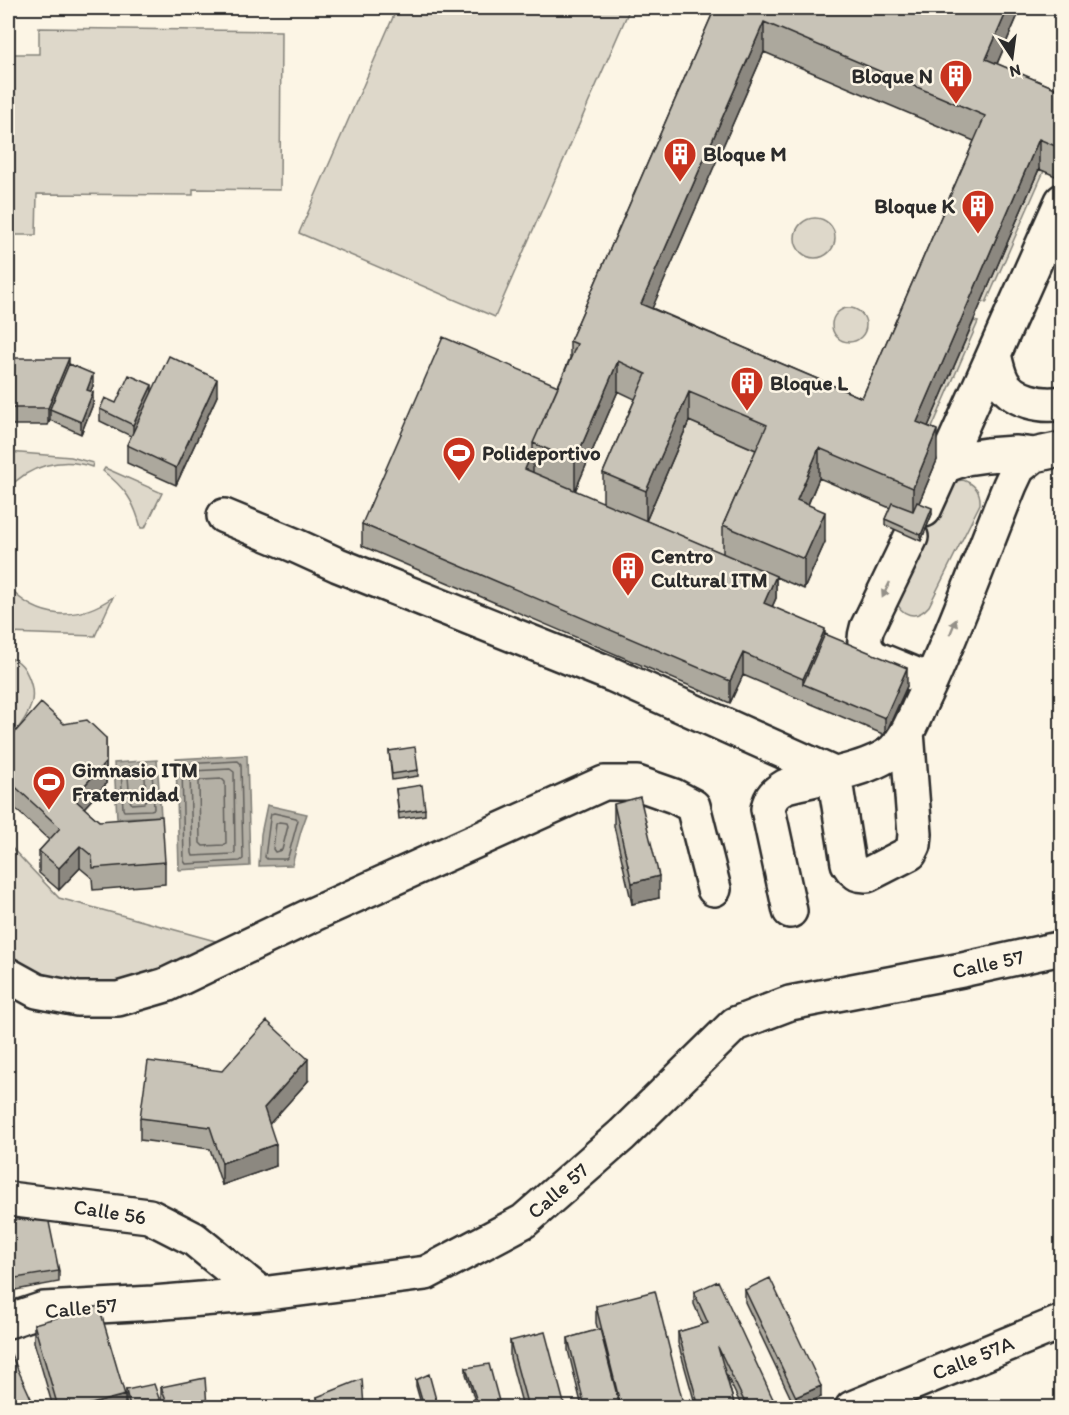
<svg xmlns="http://www.w3.org/2000/svg" width="1069" height="1415" font-family="Itim,sans-serif">
  <rect width="100%" height="100%" fill="#fcf5e5"/>
  <filter id="ink" filterUnits="userSpaceOnUse"><feTurbulence type="fractalNoise" baseFrequency=".0167" numOctaves="2"/><feDisplacementMap in="SourceGraphic" scale="12" xChannelSelector="R" yChannelSelector="G"/><feConvolveMatrix kernelMatrix="1 2 1 2 8 2 1 2 1" color-interpolation-filters="sRGB"/></filter>
  <g filter="url(#ink)">
    <!-- green -->
    <path fill="#ded8ca" stroke="#84827a" stroke-width="1.5" d="M 397,8 L 630,8 L 495,317 L 299,233 Z
      M 39,28 L 281,31 L 280,190 L 193,189 L 193,195 L 37,194 L 36,235 L 8,235 L 8,54 L 39,54 Z
      M 1039,169 L 1044,171 L 986,303 L 982,301 Z
      M795 238a20 20 0 1 1 40 0a20 20 0 1 1-40 0Z
      M832 325a17 17 0 1 1 34 0a17 17 0 1 1-34 0Z
      M 974,321 L 978,322 L 921,453 L 917,452 Z
      M 689,421 L 767,455 L 723,555 L 646,521 Z
      M 8,452 L 71,457 L 93,463 L 92,467 C 62,456 28,466 8,489 Z
      M 105,468 L 162,493 L 145,528 L 141,528 C 134,501 125,488 103,471 Z
      M 963,480 C 975,484 981,491 980,504 L 929,606 C 916,621 901,616 895,599 L 932,514 L 955,481 Z
      M 8,587 C 39,620 77,622 113,597 L 95,636 L 8,633 Z
      M 8,658 C 26,659 36,689 31,705 C 27,719 16,731 8,742 Z
      M 8,844 L 59,898 L 219,942 L 146,979 L 101,988 L 51,981 L 8,954 Z"/>
    <!-- water -->
    <path fill="#b4b0a5" stroke="#7d7b74" stroke-width="1.5" d="M 247,755 L 250,866 L 179,870 L 176,759 Z
      M 157,760 L 161,816 L 117,818 L 114,763 Z
      M 267,805 L 307,814 L 301,831 L 292,865 L 259,866 L 261,834 Z"/>
    <g fill="none" stroke-linecap="round" stroke-linejoin="round">
      <!-- shore -->
      <path stroke="#62605c" stroke-width="1.5" d="M 238,761 L 241,764 L 243,859 L 240,861 L 186,864 L 184,861 L 182,766 L 185,764 Z
        M 148,766 L 152,769 L 154,809 L 151,810 L 124,811 L 123,809 L 121,770 L 123,768 Z
        M 230,769 L 234,772 L 235,852 L 233,854 L 193,856 L 192,853 L 190,773 L 192,771 Z
        M 142,774 L 145,777 L 146,801 L 144,803 L 132,804 L 130,801 L 128,777 L 131,775 Z
        M 222,779 L 225,782 L 226,843 L 224,845 L 203,846 L 200,843 L 199,782 L 201,780 Z
        M 274,813 L 296,818 L 298,820 L 288,857 L 286,859 L 267,859 L 265,857 L 270,819 L 271,814 Z
        M 279,822 L 287,823 L 288,826 L 282,850 L 275,852 L 273,849 L 276,824 Z"/>
      <!-- minor casing -->
      <g stroke="#2b2b2b" stroke-width="38">
        <path id="minor" d="M 1062,201 L 994,354 C 996,363 998,373 1002,381 C 1012,401 1042,407 1062,403
          M 944,466 L 994,354
          M 924,510 L 944,466 L 966,458 L 987,455 L 1015,453 L 1034,455 L 1062,449
          M 224,516 L 294,545 L 338,565 L 613,675 L 834,774
          M 911,537 L 867,628 C 863,641 864,649 875,658 L 931,681
          M 834,774 L 848,863 L 852,869 L 858,874 L 867,875 L 910,853 L 914,845 L 915,834 L 907,732
          M 790,911 L 768,809 C 770,797 776,792 786,786 C 814,779 874,769 894,750 C 908,736 915,715 923,698 C 956,629 981,556 1010,485 L 1018,468 L 1034,455
          M 8,975 L 37,991 L 78,999 L 118,999 L 166,985 L 314,914 L 604,783 L 637,783 L 674,796 L 693,806 L 714,889
          M 8,1199 L 149,1216 L 194,1239 L 261,1294
          M 8,1321 L 44,1309 L 153,1303 L 261,1294 L 426,1273 L 524,1221 L 622,1135 L 735,1024 L 790,1003 L 962,970 L 1062,948
          M 852,1408 L 1062,1322"/>
      </g>
      <!-- minor -->
      <use href="#minor" stroke="#fcf5e5" stroke-width="33"/>
    </g>
    <!-- wall -->
    <path fill="#aca89d" stroke="#2b2b2b" stroke-width="1.5" fill-rule="evenodd" d="M 715,8 L 1021,8 L 997,64 L 1062,91 L 1062,175 L 1060,178 L 1039,169 L 928,426 L 937,460 L 919,503 L 932,514 L 921,541 L 885,525 L 885,519 L 890,508 L 819,478 L 808,505 L 825,542 L 804,589 L 776,577 L 776,598 L 772,607 L 825,634 L 907,686 L 885,735 L 743,675 L 730,703 L 362,546 L 362,524 L 558,386 L 570,358 L 570,341 ZM 764,52 L 974,141 L 862,398 L 652,308 ZM 618,391 L 635,399 L 603,473 L 603,503 L 575,491 ZM 689,421 L 756,450 L 723,525 L 723,554 L 646,521 Z
      M 8,358 L 69,364 L 93,386 L 91,391 L 93,404 L 81,434 L 50,420 L 48,425 L 8,425 Z
      M 152,392 L 217,396 L 176,485 L 127,463 L 127,445 L 131,436 L 100,421 L 100,409 L 116,403 Z
      M 64,724 L 106,738 L 106,784 L 84,808 L 99,821 L 165,862 L 165,884 L 93,890 L 92,878 L 80,868 L 59,890 L 39,873 L 39,851 L 49,840 L 8,802 L 8,740 Z
      M 389,751 L 418,770 L 418,776 L 392,780 Z
      M 396,789 L 425,809 L 425,815 L 399,819 Z
      M 614,804 L 659,898 L 632,904 L 614,826 Z
      M 308,1081 L 269,1124 L 276,1166 L 222,1185 L 210,1149 L 140,1140 L 140,1118 Z
      M 8,1218 L 59,1271 L 59,1282 L 16,1290 L 8,1269 Z
      M 745,1290 L 821,1397 L 799,1407 L 795,1407 L 745,1302 Z
      M 694,1292 L 773,1407 L 742,1407 L 726,1374 L 735,1407 L 696,1407 L 678,1343 L 678,1332 L 703,1325 L 694,1304 Z
      M 596,1306 L 684,1407 L 582,1407 L 568,1350 L 568,1338 L 598,1330 L 596,1323 Z
      M 34,1324 L 125,1407 L 53,1407 L 34,1342 Z
      M 510,1341 L 565,1407 L 523,1407 L 510,1358 Z
      M 466,1368 L 500,1407 L 477,1407 L 466,1374 Z
      M 416,1380 L 438,1407 L 422,1407 L 416,1386 Z
      M 161,1387 L 207,1407 L 164,1407 L 161,1399 Z
      M 126,1390 L 162,1407 L 127,1407 L 126,1402 Z
      M 317,1397 L 364,1407 L 317,1407 Z"/>
    <!-- shaded-wall -->
    <path fill="#8c8880" stroke="#2b2b2b" stroke-width="1.5" d="M 1008,8 L 1021,8 L 986,89 L 986,59 Z
      M 764,22 L 764,52 L 641,334 L 641,304 Z
      M 1039,139 L 1039,169 L 917,452 L 917,422 Z
      M 1062,145 L 1062,175 L 1060,178 L 1060,148 Z
      M 69,358 L 69,376 L 50,409 L 50,420 L 48,425 L 48,408 Z
      M 618,361 L 618,391 L 575,491 L 575,461 Z
      M 93,374 L 93,386 L 87,401 L 87,390 Z
      M 217,379 L 217,396 L 176,485 L 176,468 Z
      M 152,385 L 152,397 L 133,437 L 133,425 Z
      M 93,392 L 93,404 L 81,434 L 81,422 Z
      M 689,392 L 689,421 L 646,521 L 646,491 Z
      M 937,430 L 937,460 L 913,517 L 913,488 Z
      M 819,448 L 819,478 L 797,530 L 797,500 Z
      M 533,451 L 533,473 L 525,469 Z
      M 932,508 L 932,514 L 921,541 L 921,535 Z
      M 825,512 L 825,542 L 804,589 L 804,559 Z
      M 776,576 L 776,598 L 764,625 L 764,603 Z
      M 825,629 L 825,651 L 803,684 L 803,679 Z
      M 743,653 L 743,675 L 730,703 L 730,681 Z
      M 907,668 L 907,686 L 885,735 L 885,718 Z
      M 106,762 L 106,784 L 73,820 L 73,798 Z
      M 80,846 L 80,868 L 59,890 L 59,868 Z
      M 659,876 L 659,898 L 632,904 L 632,883 Z
      M 308,1059 L 308,1081 L 264,1130 L 264,1108 Z
      M 276,1144 L 276,1166 L 222,1185 L 222,1163 Z
      M 821,1386 L 821,1397 L 799,1407 L 796,1407 L 796,1397 Z
      M 125,1395 L 125,1407 L 80,1407 Z
      M 773,1399 L 773,1407 L 754,1407 Z"/>
    <!-- building -->
    <path fill="#c8c3b7" stroke="#2b2b2b" stroke-width="1.5" fill-rule="evenodd" d="M 715,8 L 1008,8 L 986,59 L 1062,91 L 1062,145 L 1060,148 L 1039,139 L 917,422 L 937,430 L 913,488 L 819,448 L 797,500 L 825,512 L 804,559 L 723,525 L 767,425 L 689,392 L 646,491 L 603,473 L 646,374 L 618,361 L 575,461 L 533,443 L 577,344 L 570,341 ZM 764,22 L 985,116 L 862,398 L 641,304 Z
      M 443,337 L 558,386 L 533,443 L 533,451 L 525,469 L 776,576 L 764,603 L 825,629 L 803,679 L 743,653 L 730,681 L 362,524 Z
      M 169,356 L 217,379 L 176,468 L 127,445 Z
      M 8,358 L 69,358 L 48,408 L 8,408 Z
      M 69,364 L 93,374 L 87,390 L 93,392 L 81,422 L 50,409 Z
      M 129,375 L 152,385 L 133,425 L 100,409 L 105,398 L 116,403 Z
      M 917,502 L 932,508 L 921,535 L 885,519 L 892,503 L 913,511 Z
      M 825,634 L 907,668 L 885,718 L 803,684 Z
      M 41,703 L 64,724 L 87,720 L 106,738 L 106,762 L 73,798 L 99,821 L 162,816 L 165,862 L 93,868 L 92,856 L 80,846 L 59,868 L 39,851 L 60,828 L 8,780 L 8,740 Z
      M 415,747 L 418,770 L 392,774 L 389,751 Z
      M 422,785 L 425,809 L 399,813 L 396,789 Z
      M 640,797 L 659,876 L 632,883 L 614,804 Z
      M 267,1021 L 308,1059 L 264,1108 L 276,1144 L 222,1163 L 210,1127 L 140,1118 L 148,1061 L 222,1071 Z
      M 8,1218 L 49,1222 L 59,1271 L 16,1278 L 8,1257 Z
      M 770,1278 L 821,1386 L 796,1397 L 745,1290 Z
      M 718,1281 L 773,1399 L 754,1407 L 747,1407 L 718,1347 L 735,1407 L 699,1407 L 678,1332 L 708,1323 L 694,1292 Z
      M 655,1291 L 684,1407 L 621,1407 L 596,1306 Z
      M 99,1306 L 125,1395 L 80,1407 L 58,1407 L 34,1324 Z
      M 600,1329 L 620,1407 L 585,1407 L 568,1338 Z
      M 545,1332 L 565,1407 L 528,1407 L 510,1341 Z
      M 8,1348 L 35,1407 L 8,1407 Z
      M 489,1364 L 500,1405 L 492,1407 L 479,1407 L 466,1368 Z
      M 429,1374 L 438,1407 L 424,1407 L 416,1380 Z
      M 205,1378 L 207,1407 L 169,1407 L 161,1387 Z
      M 362,1379 L 364,1407 L 320,1407 L 317,1397 Z
      M 154,1384 L 162,1407 L 130,1407 L 126,1390 Z"/>
    <!-- one-way arrows -->
    <defs><path id="oneway-solid" d="M-6-.8H1V-3.2L6.5 0L1 3.2V.8H-6Z" transform="scale(1.5)"/></defs>
    <g fill="#949088">
      <use href="#oneway-solid" transform="translate(886 590) rotate(116)"/>
      <use href="#oneway-solid" transform="translate(953 627) rotate(-68)"/>
    </g>
  </g>
  <!-- icons -->
  <defs>
    <g id="building-pin" transform="scale(1.725)"><path d="M0 17L-7.5 6A9.5 9.5 0 1 1 7.5 6Z" fill="#c8321e" stroke="#fcf5e5"/><path d="M-4-6H4V6H1V3H-1V6H-4ZM-2.5-4.3h1.7v1.8h-1.7ZM.8-4.3h1.7v1.8H.8ZM-2.5-1h1.7V.8h-1.7ZM.8-1h1.7V.8H.8Z" fill="#fff"/></g>
    <g id="stadium-pin" transform="scale(1.725)"><path d="M0 17L-7.5 6A9.5 9.5 0 1 1 7.5 6Z" fill="#c8321e" stroke="#fcf5e5"/><path d="M0-5a6.5 5 0 1 0 0 10a6.5 5 0 1 0 0-10ZM-3.5-1.8h7v3.6h-7Z" fill="#fff"/></g>
  </defs>
  <g fill-rule="evenodd">
    <use href="#building-pin" x="956" y="76"/>
    <use href="#building-pin" x="680" y="154"/>
    <use href="#building-pin" x="978" y="206"/>
    <use href="#building-pin" x="747" y="383"/>
    <use href="#stadium-pin" x="459" y="453"/>
    <use href="#building-pin" x="628" y="568"/>
    <use href="#stadium-pin" x="49" y="782"/>
  </g>
  <g text-anchor="middle" stroke-width="5" stroke-linejoin="round" paint-order="stroke">
    <!-- poi labels -->
    <g font-size="21" font-weight="bold" fill="#2b2b2b" stroke="#fcf5e5" text-anchor="start">
      <text x="933" y="83" text-anchor="end">Bloque N</text>
      <text x="703" y="161">Bloque M</text>
      <text x="955" y="213" text-anchor="end">Bloque K</text>
      <text x="770" y="390">Bloque L</text>
      <text x="482" y="460">Polideportivo</text>
      <text x="651" y="563">Centro<tspan x="651" dy="24">Cultural ITM</tspan></text>
      <text x="72" y="777">Gimnasio ITM<tspan x="72" dy="24">Fraternidad</tspan></text>
    </g>
    <!-- street labels -->
    <g font-size="21" fill="#2b2b2b" stroke="#fcf5e5">
      <text transform="translate(988 964) rotate(-12)" y="7">Calle 57</text>
      <text transform="translate(558 1191) rotate(-41)" y="7">Calle 57</text>
      <text transform="translate(110 1212) rotate(9)" y="7">Calle 56</text>
      <text transform="translate(81 1308) rotate(-5)" y="7">Calle 57</text>
      <text transform="translate(973 1358) rotate(-22)" y="7">Calle 57A</text>
    </g>
  </g>
  <!-- margin -->
  <rect width="1069" height="1415" fill="none" stroke="#fcf5e5" stroke-width="30"/>
  <rect x="15" y="15" width="1039" height="1385" fill="none" stroke="#2b2b2b" stroke-width="2" filter="url(#ink)"/>
  <!-- north arrow -->
  <g transform="translate(1012 57) rotate(167)" stroke="#fcf5e5" stroke-width="4.5" paint-order="stroke">
  <path d="M0-4.5L10 22L0 15L-10 22Z" fill="#2b2b2b"/>
  <text y="-9" font-size="16" font-weight="bold" text-anchor="middle" fill="#2b2b2b">N</text>
  </g>
</svg>
